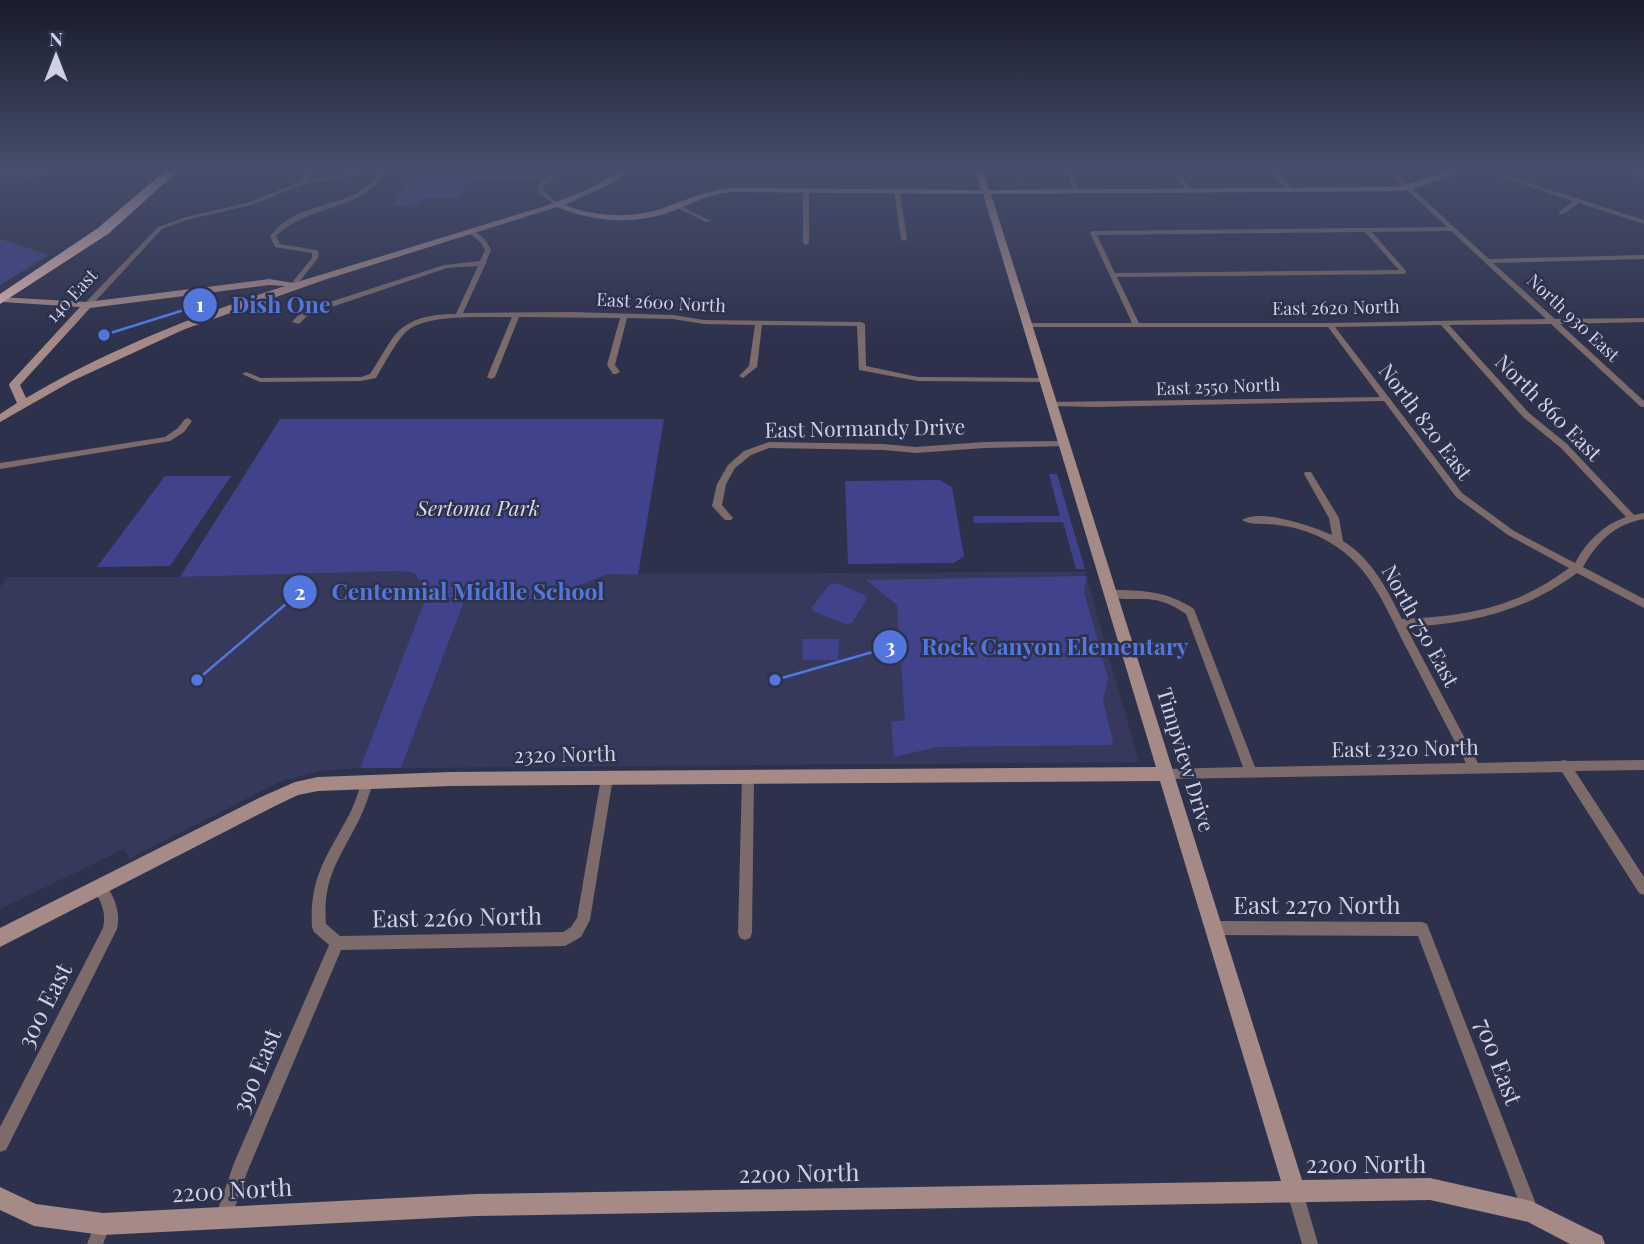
<svg xmlns="http://www.w3.org/2000/svg" width="1644" height="1244" font-family="'Playfair Display',serif">
  <rect width="100%" height="100%" fill="#2e314c"/>
  <!-- built -->
  <path fill="#36395b" d="M 399,571 L 414,573 L 428,592 L 360,768 L 319,771 L 279,782 L 129,859 L 124,849 L 0,909 L 0,587 L 8,577 L 180,577 Z
    M 1085,572 L 1139,762 L 401,768 L 465,599 L 543,599 L 608,574 Z"/>
  <!-- green -->
  <path fill="#40428c" d="M 417,169 L 543,169 L 537,179 L 466,182 L 458,198 L 425,198 L 420,204 L 392,206 Z
    M 0,239 L 49,255 L 0,285 Z
    M 280,419 L 664,419 L 638,575 L 608,574 L 543,599 L 465,599 L 401,768 L 360,768 L 428,592 L 414,573 L 399,571 L 180,577 Z
    M 1049,474 L 1057,474 L 1085,569 L 1076,569 L 1063,522 L 974,523 L 973,516 L 1060,516 Z
    M 165,476 L 231,476 L 170,566 L 97,567 Z
    M 940,480 L 952,487 L 964,556 L 954,563 L 848,564 L 845,481 Z
    M 1087,576 L 1084,592 L 1108,678 L 1103,701 L 1113,742 L 1110,745 L 937,747 L 894,757 L 891,722 L 905,720 L 897,605 L 866,580 Z
    M 836,583 L 865,595 L 867,599 L 852,623 L 845,624 L 813,611 L 812,607 L 829,585 Z
    M 802,639 L 839,639 L 838,660 L 803,660 Z"/>
  <g fill="none" stroke-linecap="round" stroke-linejoin="round">
    <!-- street -->
    <path fill="#7c6b6a" fill-rule="evenodd" d="M 58,169 L 73,169 L 34,177 L 0,176 L 0,172 L 34,173 Z
      M 307,169 L 313,169 L 308,180 L 367,169 L 383,169 L 385,175 C 354,214 311,203 276,236 L 280,244 L 316,250 L 319,252 L 318,258 L 296,286 L 290,285 L 312,258 L 312,253 L 275,247 L 270,236 L 271,235 C 275,231 278,226 283,223 C 314,200 350,208 379,175 L 378,171 L 305,184 L 251,205 L 190,219 L 162,229 L 90,307 L 83,305 L 158,227 L 186,217 L 247,203 L 302,181 Z
      M 1065,169 L 1071,169 L 1080,193 L 1075,192 Z
      M 1171,169 L 1177,169 L 1192,191 L 1191,192 L 1187,192 Z
      M 1266,169 L 1273,169 L 1293,189 L 1293,191 L 1289,191 Z
      M 1384,169 L 1391,169 L 1489,259 L 1644,255 L 1644,259 L 1493,263 L 1555,319 L 1644,318 L 1644,322 L 1560,324 L 1644,401 L 1644,407 L 1641,407 L 1551,324 L 1449,325 L 1529,413 L 1567,444 L 1634,515 L 1644,513 L 1644,519 C 1615,524 1597,542 1583,567 L 1644,599 L 1644,608 L 1577,573 C 1524,612 1470,624 1406,627 L 1478,763 L 1560,761 L 1564,760 L 1568,761 L 1644,760 L 1644,770 L 1575,771 L 1644,877 L 1644,895 L 1639,893 L 1562,772 L 1166,779 L 1162,778 L 1160,774 L 1162,770 L 1166,769 L 1243,767 L 1186,614 C 1153,591 1141,603 1107,597 L 1106,594 L 1107,591 L 1111,590 C 1142,590 1167,591 1194,609 L 1255,767 L 1466,763 C 1447,727 1428,690 1409,653 C 1387,612 1372,566 1329,542 C 1314,533 1296,527 1278,525 C 1267,523 1251,526 1242,520 C 1260,508 1313,526 1332,535 L 1329,518 L 1304,474 L 1305,472 L 1311,472 L 1339,518 L 1343,541 C 1372,559 1387,589 1402,619 C 1467,616 1516,608 1569,568 L 1508,535 L 1456,497 L 1384,401 L 1094,407 L 1053,406 L 1049,404 L 1053,402 L 1380,397 L 1328,327 L 1028,327 L 1024,325 L 1028,323 L 1132,323 L 1090,233 L 1093,231 L 1447,227 ZM 1451,231 L 1546,319 L 1330,323 L 1139,323 L 1117,277 L 1404,274 L 1406,273 L 1406,271 L 1372,232 ZM 1365,232 L 1399,270 L 1115,273 L 1097,235 ZM 1441,325 L 1523,417 L 1561,448 L 1626,517 C 1603,525 1586,542 1575,563 L 1514,531 L 1462,493 L 1335,327 Z
      M 1477,169 L 1486,169 L 1644,220 L 1644,224 L 1579,203 L 1563,214 L 1559,214 L 1559,212 L 1573,201 Z
      M 1619,169 L 1629,169 L 1644,174 L 1644,178 Z
      M 555,171 L 558,173 L 544,186 L 543,191 L 558,203 L 558,205 L 556,206 L 537,191 L 539,184 Z
      M 806,188 L 809,190 L 809,243 L 806,245 L 803,243 L 803,190 Z
      M 897,189 L 900,191 L 907,239 L 904,241 L 901,239 L 894,191 Z
      M 675,205 L 679,205 L 711,221 L 706,222 L 675,207 Z
      M 468,230 C 478,230 487,241 491,250 L 486,262 L 487,263 L 485,265 L 463,313 L 571,312 L 673,315 L 704,320 L 861,322 L 865,324 L 866,366 L 918,377 L 1045,378 L 1049,380 L 1045,382 L 918,381 L 859,370 L 857,326 L 762,325 L 757,367 L 743,378 L 739,376 L 749,366 L 755,325 L 704,324 L 673,319 L 627,318 L 615,365 L 620,372 L 616,374 L 613,374 L 607,365 L 620,318 L 519,317 L 495,377 L 491,379 L 487,377 L 512,317 C 485,318 426,313 406,332 C 397,340 383,366 376,378 L 361,381 L 260,382 L 242,374 L 246,372 L 261,378 L 361,377 L 370,374 C 378,363 392,335 402,328 C 417,316 438,314 456,314 L 478,266 L 447,268 L 308,315 L 299,324 L 292,322 L 302,311 L 444,265 L 480,261 L 485,250 L 481,243 L 468,232 Z
      M 188,418 L 192,421 L 184,432 L 170,441 L 0,469 L 0,463 L 165,437 L 178,428 L 185,419 Z
      M 1065,441 L 1068,442 L 1068,446 L 984,448 L 916,453 L 883,450 L 769,448 L 751,455 L 735,468 L 726,484 L 722,505 L 733,518 L 731,520 L 725,520 L 712,506 L 717,484 L 728,465 L 744,451 L 769,442 L 883,444 L 916,447 L 984,442 Z
      M 748,772 L 752,773 L 754,777 L 752,933 L 750,938 L 745,940 L 740,938 L 738,933 L 742,777 L 744,773 Z
      M 607,773 L 611,774 L 613,778 L 590,920 L 581,937 L 565,946 L 341,950 L 248,1170 L 229,1224 L 223,1226 L 217,1224 L 215,1218 L 234,1163 L 329,945 L 314,932 L 312,927 C 309,878 327,856 349,815 C 355,804 358,791 363,779 L 367,778 L 371,779 L 373,783 C 369,795 365,808 359,820 C 340,858 322,878 326,924 L 340,936 L 563,932 L 571,927 L 577,918 L 601,778 L 603,774 Z
      M 100,881 L 105,883 C 114,897 121,911 117,929 L 6,1150 L 0,1152 L 0,1127 L 103,928 C 107,911 100,901 93,887 L 95,883 Z
      M 1213,921 L 1422,922 L 1427,924 L 1539,1212 L 1537,1218 L 1531,1220 L 1525,1218 L 1418,936 L 1213,935 L 1208,933 L 1206,928 L 1208,923 Z
      M 1295,1184 L 1301,1186 L 1303,1192 L 1318,1244 L 1302,1244 L 1287,1192 L 1289,1186 Z
      M 103,1216 L 109,1218 L 111,1224 L 103,1244 L 87,1244 L 97,1218 Z"/>
    <!-- secondary -->
    <path fill="#a58a88" fill-rule="evenodd" d="M 623,169 L 632,169 L 612,183 L 565,205 C 596,217 632,219 663,208 C 686,200 707,190 732,188 L 981,190 L 975,169 L 983,169 L 989,190 L 1391,187 C 1418,185 1441,169 1468,169 L 1411,190 L 1391,191 L 991,194 L 1302,1180 L 1430,1178 L 1531,1201 L 1602,1236 L 1605,1244 L 1570,1244 L 1528,1222 L 1430,1200 L 476,1216 L 103,1235 L 34,1226 L 0,1210 L 0,1187 L 36,1204 L 103,1213 L 476,1194 L 1281,1181 L 1160,781 L 450,786 L 318,791 L 298,795 L 273,807 L 0,947 L 0,928 L 261,797 L 295,782 L 318,777 L 450,772 L 1156,767 L 983,194 L 732,192 C 709,194 691,204 670,212 C 633,225 593,222 557,207 L 324,280 L 185,329 L 72,381 L 0,422 L 0,414 L 17,403 L 9,385 L 10,383 L 80,307 L 3,302 L 0,301 L 0,297 L 87,302 L 269,279 L 294,283 L 545,206 L 587,190 ZM 269,285 L 285,286 C 196,315 107,350 26,398 L 20,385 L 90,308 Z"/>
    <!-- highway -->
    <path fill="#e0b7b4" fill-rule="evenodd" d="M 167,169 L 180,169 L 108,234 L 0,304 L 0,294 L 98,228 Z"/>
  </g>
  <!-- sky -->
  <linearGradient id="sky" x2="0" y2="1"><stop stop-color="#191b2a"/><stop offset="0.49" stop-color="#464e6c"/><stop offset="1" stop-color="#464e6c" stop-opacity="0"/></linearGradient>
  <rect width="1644" height="343" fill="url(#sky)"/>
  <g text-anchor="middle" stroke-width="5" stroke-linejoin="round" paint-order="stroke">
    <!-- far-street labels -->
    <g font-size="18" fill="#d0d2e4" stroke="#2e314c">
      <text transform="translate(72 296) rotate(-47)" y="6">140 East</text>
      <text transform="translate(661 303) rotate(3)" y="6">East 2600 North</text>
      <text transform="translate(1336 308) rotate(-1)" y="6">East 2620 North</text>
      <text transform="translate(1573 318) rotate(43)" y="6">North 930 East</text>
      <text transform="translate(1218 387) rotate(-2)" y="6">East 2550 North</text>
    </g>
    <!-- street labels -->
    <g font-size="21" fill="#d0d2e4" stroke="#2e314c">
      <text transform="translate(1548 408) rotate(45)" y="7">North 860 East</text>
      <text transform="translate(1425 422) rotate(53)" y="7">North 820 East</text>
      <text transform="translate(865 429) rotate(-1)" y="7">East Normandy Drive</text>
      <text transform="translate(1420 626) rotate(61)" y="7">North 750 East</text>
      <text transform="translate(1405 749) rotate(-1)" y="7">East 2320 North</text>
      <text transform="translate(565 755) rotate(-1)" y="7">2320 North</text>
      <text transform="translate(1185 760) rotate(73)" y="7">Timpview Drive</text>
    </g>
    <!-- park labels -->
    <g font-size="21" font-style="italic" fill="#d6d9f0" stroke="#2e314c">
      <text x="478" y="516">Sertoma Park</text>
    </g>
    <!-- near-street labels -->
    <g font-size="24" fill="#d0d2e4" stroke="#2e314c">
      <text x="1317" y="914">East 2270 North</text>
      <text transform="translate(457 918) rotate(-1)" y="8">East 2260 North</text>
      <text transform="translate(45 1006) rotate(-63)" y="8">300 East</text>
      <text transform="translate(1498 1062) rotate(69)" y="8">700 East</text>
      <text transform="translate(257 1071) rotate(-67)" y="8">390 East</text>
      <text x="1366" y="1173">2200 North</text>
      <text transform="translate(799 1174) rotate(-1)" y="8">2200 North</text>
      <text transform="translate(232 1191) rotate(-3)" y="8">2200 North</text>
    </g>
  </g>
  <!-- callouts -->
  <path fill="none" stroke="#5376dc" stroke-width="2.5" d="M104 335L200 305M197 680L300 592M775 680L890 647"/>
  <g fill="#5376dc" stroke="#2e314c" stroke-width="2.5">
    <circle cx="104" cy="335" r="7"/>
    <circle cx="197" cy="680" r="7"/>
    <circle cx="775" cy="680" r="7"/>
    <circle cx="200" cy="305" r="18"/>
    <circle cx="300" cy="592" r="18"/>
    <circle cx="890" cy="647" r="18"/>
  </g>
  <g font-size="21" text-anchor="middle" font-weight="bold" fill="#fff">
    <text x="200" y="312">1</text>
    <text x="300" y="600">2</text>
    <text x="890" y="654">3</text>
  </g>
  <g font-size="23" text-anchor="middle" font-weight="bold" fill="#5376dc" stroke="#2e314c" stroke-width="5" stroke-linejoin="round" paint-order="stroke">
    <text x="281" y="313">Dish One</text>
    <text x="468" y="600">Centennial Middle School</text>
    <text x="1055" y="655">Rock Canyon Elementary</text>
  </g>
  <!-- north arrow -->
  <g transform="translate(56 56)" stroke="#2e314c" stroke-width="5" paint-order="stroke">
  <path d="M0-5L12 26L0 18L-12 26Z" fill="#d0d2e4"/>
  <text y="-10" font-size="19" font-weight="bold" text-anchor="middle" fill="#d0d2e4">N</text>
  </g>
</svg>
